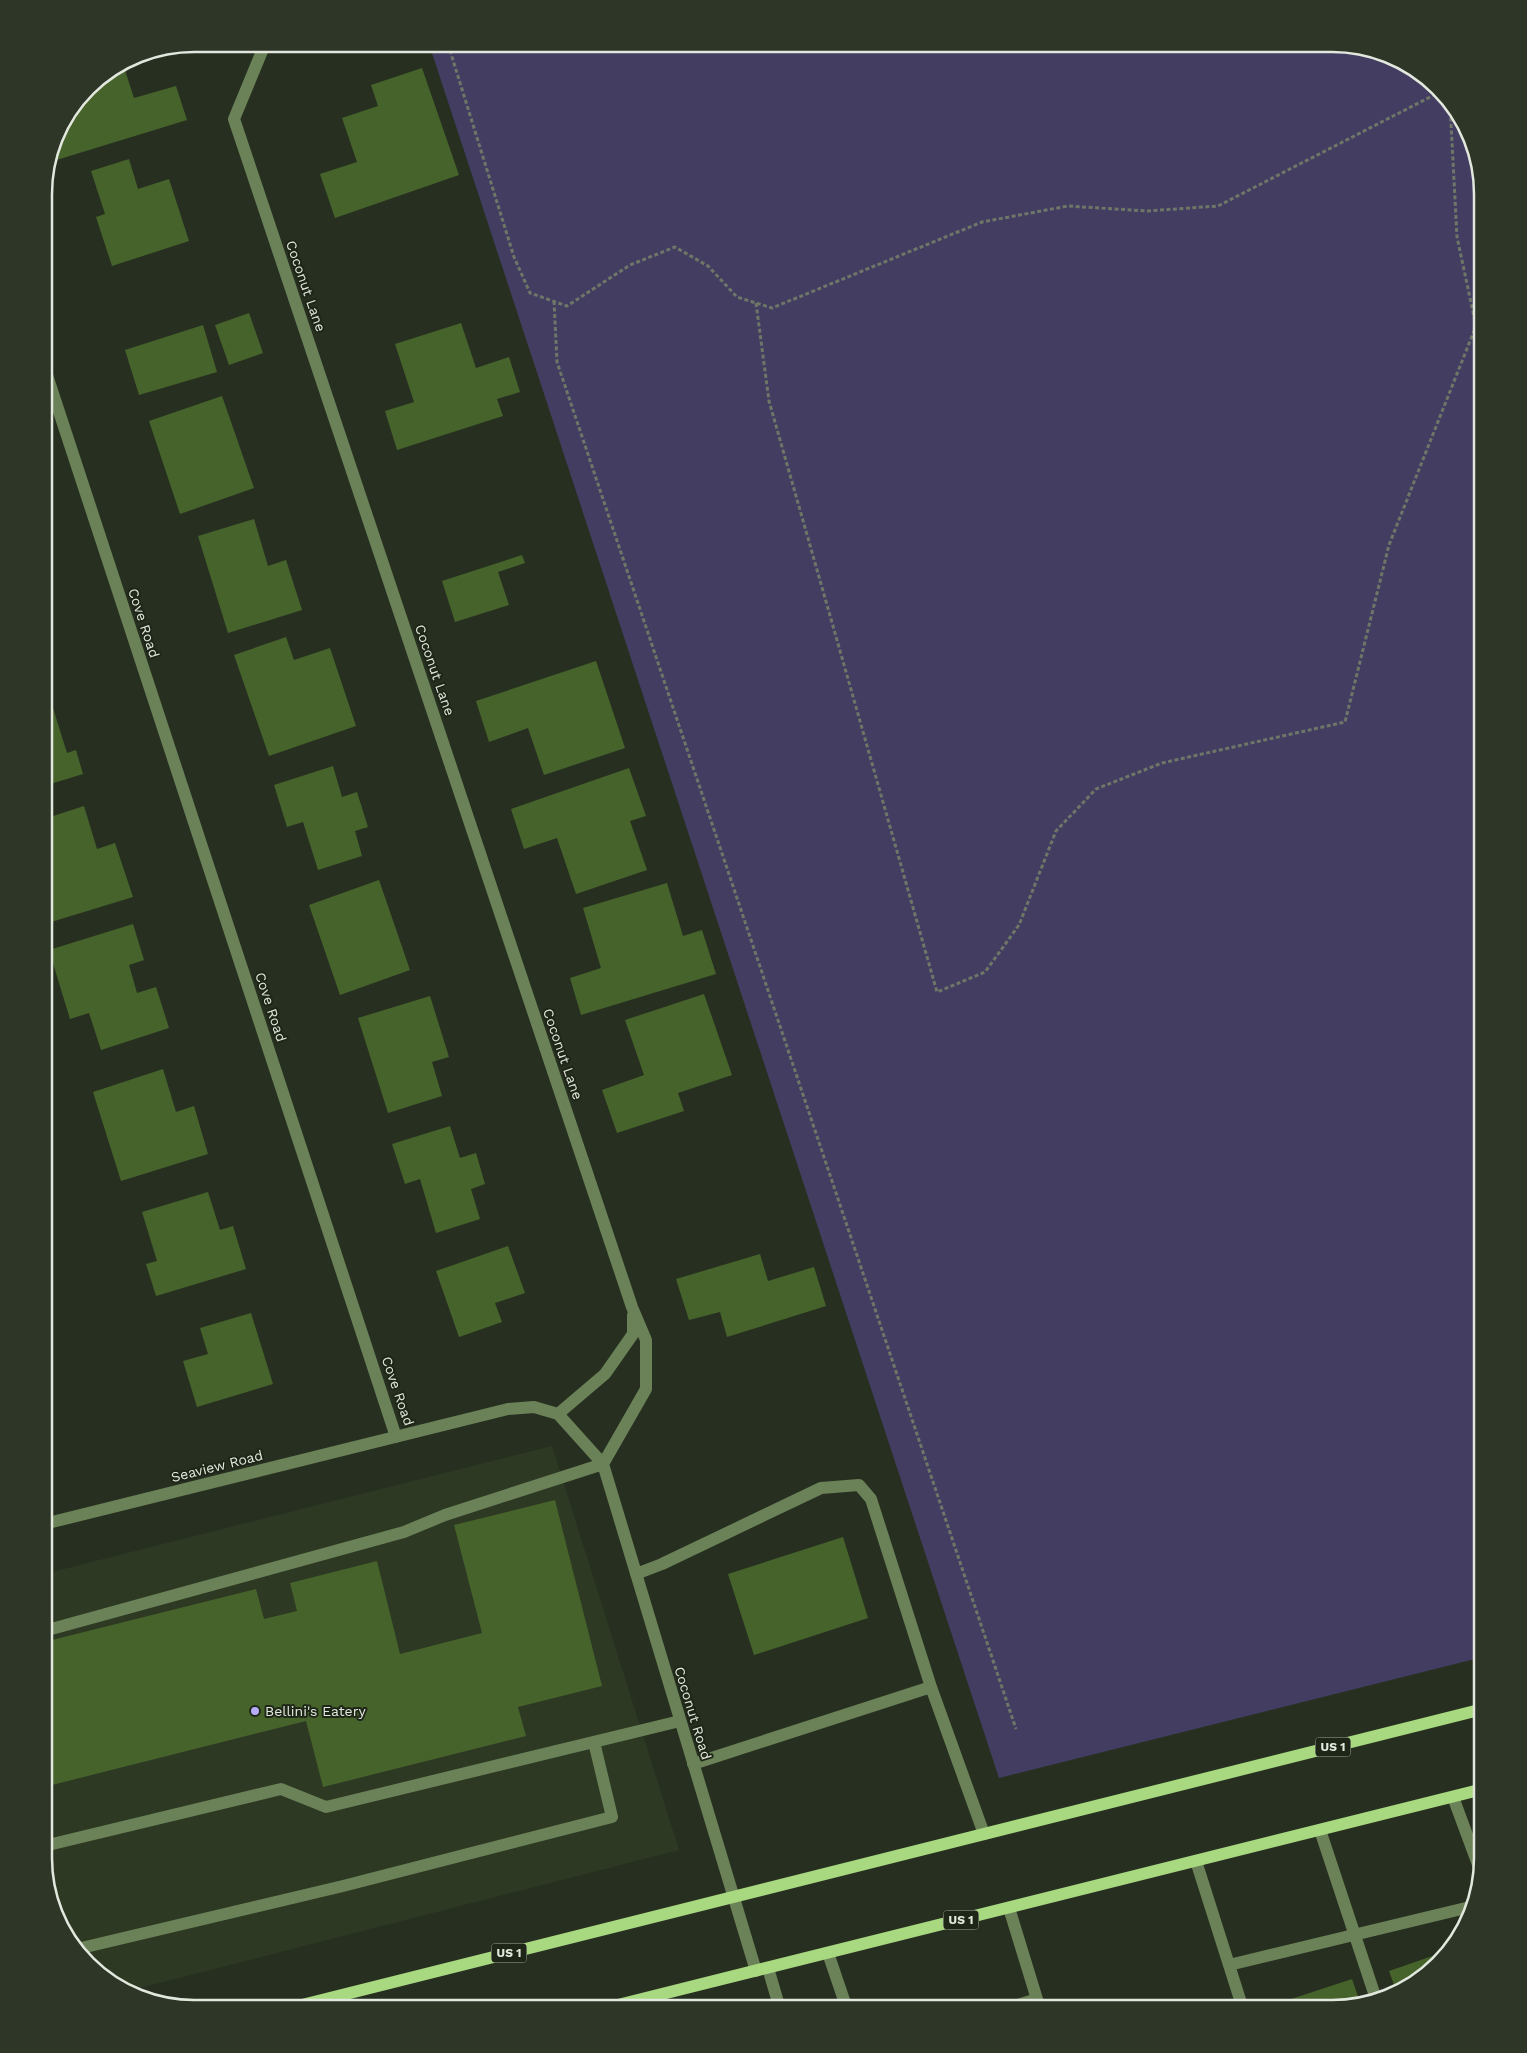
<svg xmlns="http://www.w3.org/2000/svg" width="1527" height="2053" font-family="'Work Sans',sans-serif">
  <rect width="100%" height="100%" fill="#273020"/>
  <!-- built -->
  <path fill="#2d3923" d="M 552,1446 L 679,1850 L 128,1991 L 119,1989 L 69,1942 L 49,1898 L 44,1858 L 44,1574 Z"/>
  <!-- green -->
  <path fill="#433d62" d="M 429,44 L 1342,44 L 1408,64 L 1458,111 L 1478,155 L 1483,195 L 1483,1657 L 999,1778 Z"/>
  <!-- building -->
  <path fill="#46632b" d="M 123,64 L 134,98 L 176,86 L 187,120 L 50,162 L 59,128 L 95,81 Z
    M 422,68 L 459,175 L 335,218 L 320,174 L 357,162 L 342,118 L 378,106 L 371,85 Z
    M 129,159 L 138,189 L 169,179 L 189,241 L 112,266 L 96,217 L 105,214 L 91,171 Z
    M 249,313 L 263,353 L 229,365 L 215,325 Z
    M 461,323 L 476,368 L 509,357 L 520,392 L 497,399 L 503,416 L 397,450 L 385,411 L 414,402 L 395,344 Z
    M 203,325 L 217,372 L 139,395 L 125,350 Z
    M 222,396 L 254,488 L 180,514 L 149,421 Z
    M 254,519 L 268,566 L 286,560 L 302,610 L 228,633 L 198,536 Z
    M 522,555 L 525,563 L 498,572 L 509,605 L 455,622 L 442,581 Z
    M 286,637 L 294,660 L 330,648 L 356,726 L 269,756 L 234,655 Z
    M 596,661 L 625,748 L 544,775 L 528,728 L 489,742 L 476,701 Z
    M 48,692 L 67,753 L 76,750 L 83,774 L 44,786 L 44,694 Z
    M 333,766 L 342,797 L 357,792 L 368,827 L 355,831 L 362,856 L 318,870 L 303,822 L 287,827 L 274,785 Z
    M 629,768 L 646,816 L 630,821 L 647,870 L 576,894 L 557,838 L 524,849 L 511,809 Z
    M 84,806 L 97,849 L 115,843 L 133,897 L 48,923 L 44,909 L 44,819 Z
    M 379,880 L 410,970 L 340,995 L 309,905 Z
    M 667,883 L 683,936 L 702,930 L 716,974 L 581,1015 L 570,978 L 601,968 L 583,908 Z
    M 133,924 L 144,960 L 129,965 L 137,993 L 156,987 L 169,1028 L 101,1050 L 89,1013 L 70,1019 L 49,950 Z
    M 704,994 L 732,1075 L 678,1093 L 684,1111 L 617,1133 L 602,1090 L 644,1075 L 625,1020 Z
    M 430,996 L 449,1057 L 432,1062 L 442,1096 L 388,1113 L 358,1018 Z
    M 163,1069 L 176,1112 L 194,1106 L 208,1154 L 121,1181 L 93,1092 Z
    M 450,1126 L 460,1158 L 476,1153 L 485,1184 L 471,1189 L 480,1219 L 436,1233 L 420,1179 L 405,1184 L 392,1144 Z
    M 208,1192 L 220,1230 L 233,1226 L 246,1269 L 156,1296 L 146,1264 L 157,1261 L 142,1212 Z
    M 508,1246 L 525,1293 L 495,1303 L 502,1322 L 459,1337 L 436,1271 Z
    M 760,1254 L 768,1281 L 814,1267 L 826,1306 L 727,1337 L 720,1312 L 689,1320 L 676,1279 Z
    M 44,1312 L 50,1329 L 44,1331 Z
    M 251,1313 L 273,1384 L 197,1407 L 183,1361 L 208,1354 L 200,1328 Z
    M 555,1500 L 602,1686 L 518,1707 L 526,1736 L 323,1787 L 306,1721 L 44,1787 L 44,1642 L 256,1589 L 264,1619 L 297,1611 L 290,1583 L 377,1561 L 400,1654 L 482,1633 L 454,1525 Z
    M 843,1537 L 868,1618 L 754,1655 L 728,1574 Z
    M 1447,1951 L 1416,1984 L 1397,1993 L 1389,1971 Z
    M 1352,1979 L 1361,2005 L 1333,2009 L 1261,2009 Z"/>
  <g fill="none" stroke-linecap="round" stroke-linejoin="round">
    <!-- path -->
    <path stroke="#6e7668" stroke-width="3" stroke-dasharray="4 2.5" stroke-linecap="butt" d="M 448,44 L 514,257 L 530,293 L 567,306 L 630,265 L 675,247 L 708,266 L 737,297 L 772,308 L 982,222 L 1068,206 L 1147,211 L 1218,206 L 1438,93
      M 554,301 L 557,362 L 1016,1729
      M 756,303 L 769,401 L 937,992 L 985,972 L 1019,925 L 1056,831 L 1096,789 L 1162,763 L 1345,722 L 1389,545 L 1476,326 L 1457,237 L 1450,104"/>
    <!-- minor -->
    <path stroke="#6b8258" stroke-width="12" d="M 265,44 L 234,119 L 632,1307 L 646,1340 L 646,1389 L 603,1464
      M 44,366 L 396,1437
      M 558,1414 L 605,1374 L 633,1334 L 633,1315
      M 44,1524 L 508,1409 L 534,1407 L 558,1414 L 603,1464 L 756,1971
      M 636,1574 L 662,1564 L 821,1488 L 859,1485 L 871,1499 L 931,1687 L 984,1834
      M 44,1631 L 404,1532 L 445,1515 L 603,1464
      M 693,1764 L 931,1687
      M 1453,1797 L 1480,1870
      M 1320,1830 L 1377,2002
      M 44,1846 L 281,1789 L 326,1807 L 680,1721
      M 1196,1861 L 1243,2009
      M 1009,1908 L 1040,2009
      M 77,1949 L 343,1886 L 612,1817 L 594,1742
      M 828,1953 L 847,2009
      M 1229,1965 L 1470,1907
      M 768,1968 L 780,2009
      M 1005,2009 L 1037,1999"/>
    <!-- major -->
    <path stroke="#a8d87f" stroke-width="12" d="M 286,2009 L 1483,1709
      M 602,2009 L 1483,1789"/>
  </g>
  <!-- markers -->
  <circle fill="#b6acf8" stroke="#1e2617" stroke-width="2" cx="255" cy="1711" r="5"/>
  <g text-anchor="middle" stroke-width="4" stroke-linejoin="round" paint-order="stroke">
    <!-- shield labels -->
    <g fill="#1e2617" stroke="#a7aea2" stroke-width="1">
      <rect x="1315.5" y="1737.5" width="35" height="19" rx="4"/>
      <rect x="943.5" y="1910.5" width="35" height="19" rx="4"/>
      <rect x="491.5" y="1943.5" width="35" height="19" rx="4"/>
    </g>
    <g font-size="12" font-weight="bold" fill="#e2e8de">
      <text x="1333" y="1751">US 1</text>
      <text x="961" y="1924">US 1</text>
      <text x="509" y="1957">US 1</text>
    </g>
    <!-- street labels -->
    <g font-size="14" fill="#e2e8de" stroke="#1e2617">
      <text transform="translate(306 286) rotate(71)" y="5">Coconut Lane</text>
      <text transform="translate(144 623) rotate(72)" y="5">Cove Road</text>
      <text transform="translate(435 670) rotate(71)" y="5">Coconut Lane</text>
      <text transform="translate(271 1007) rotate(72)" y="5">Cove Road</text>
      <text transform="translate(563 1054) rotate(71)" y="5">Coconut Lane</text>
      <text transform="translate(398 1391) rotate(71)" y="5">Cove Road</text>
      <text transform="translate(217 1466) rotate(-14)" y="5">Seaview Road</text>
      <text transform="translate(693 1713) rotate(73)" y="5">Coconut Road</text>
    </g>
    <!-- poi labels -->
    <g font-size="14" fill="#e2e8de" stroke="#1e2617" text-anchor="start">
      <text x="265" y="1716">Bellini's Eatery</text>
    </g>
  </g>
  <!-- crop -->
  <path d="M0 0H1527V2053H0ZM194 52H1332A142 142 0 0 1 1474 194V1858A142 142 0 0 1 1332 2000H194A142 142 0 0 1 52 1858V194A142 142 0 0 1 194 52Z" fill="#2e3627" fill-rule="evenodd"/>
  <path fill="none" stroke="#e2e8de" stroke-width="2.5" d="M194 52H1332A142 142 0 0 1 1474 194V1858A142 142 0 0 1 1332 2000H194A142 142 0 0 1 52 1858V194A142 142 0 0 1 194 52Z"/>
</svg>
